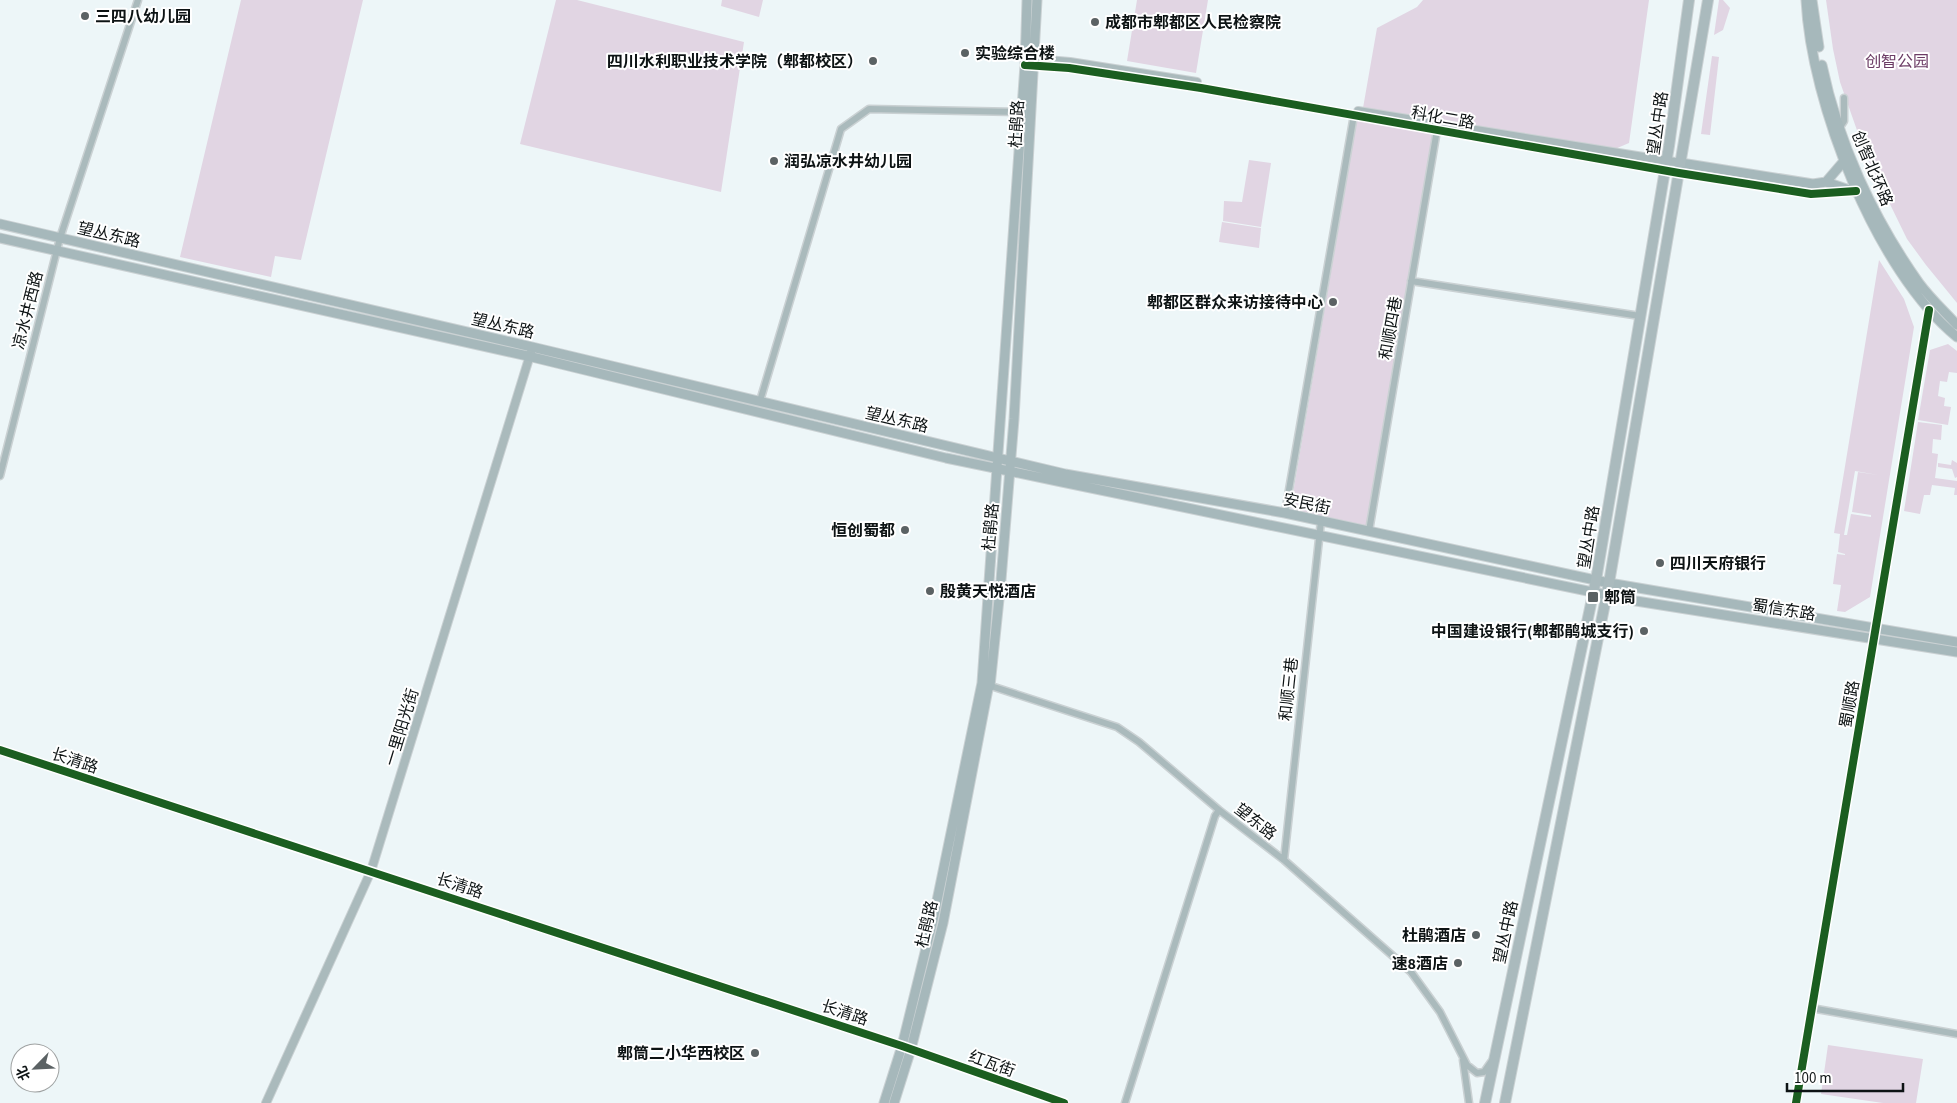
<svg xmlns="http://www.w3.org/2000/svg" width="1957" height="1103" font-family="'Source Sans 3','Noto Sans SC',sans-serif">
  <rect width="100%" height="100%" fill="#edf6f8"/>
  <!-- green -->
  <path fill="#e1d5e3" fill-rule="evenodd" d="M 241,0 L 363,0 L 301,260 L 275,256 L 271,277 L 180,257 Z
    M 556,0 L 577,0 L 744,42 L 721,192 L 520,144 Z
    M 722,0 L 763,0 L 759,17 L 721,6 Z
    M 1137,0 L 1208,0 L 1196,73 L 1127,61 Z
    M 1423,0 L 1649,0 L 1629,143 L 1615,149 L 1363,108 L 1377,28 L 1417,7 Z
    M 1719,0 L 1723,0 L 1730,8 L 1723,30 L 1714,35 Z
    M 1826,0 L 1957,0 L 1957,303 L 1926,265 L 1907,239 L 1865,153 L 1840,82 L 1833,49 Z
    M 1712,56 L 1719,57 L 1710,135 L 1701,134 Z
    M 1357,119 L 1435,132 L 1368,526 L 1290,511 Z
    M 1249,160 L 1271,163 L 1261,227 L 1223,221 L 1224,201 L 1242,202 Z
    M 1222,222 L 1261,228 L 1259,248 L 1219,242 Z
    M 1879,260 L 1904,299 L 1914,327 L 1870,597 L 1845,612 L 1837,611 L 1841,585 L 1833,584 L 1837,554 L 1845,555 L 1845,554 L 1838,552 L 1840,534 L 1834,533 ZM 1855,471 L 1878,475 L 1858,472 L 1852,512 L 1871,515 L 1871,517 L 1851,514 L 1847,535 L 1844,535 Z
    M 1948,344 L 1957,351 L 1957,373 L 1949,372 L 1947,382 L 1940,381 L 1938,396 L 1945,398 L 1944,406 L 1951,407 L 1948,425 L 1918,420 L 1930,350 Z
    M 1918,422 L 1942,425 L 1941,440 L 1933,439 L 1932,453 L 1938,454 L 1935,478 L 1957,481 L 1957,495 L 1954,495 L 1955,488 L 1932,485 L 1930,495 L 1924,495 L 1920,514 L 1904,511 Z
    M 1952,460 L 1957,463 L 1957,477 L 1955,478 L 1952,469 L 1938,467 L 1938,463 L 1951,465 Z
    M 1828,1045 L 1923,1059 L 1916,1103 L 1883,1103 L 1821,1094 Z"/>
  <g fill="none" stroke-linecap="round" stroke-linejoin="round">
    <!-- minor casing -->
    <g stroke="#cad1d3" stroke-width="9">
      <path id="minor" d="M 1840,127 L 1844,121 L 1844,98
        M 1411,281 L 1640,316
        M 760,401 L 841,129 L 869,109 L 1020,112
        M 0,476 L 60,238 L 138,0
        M 1285,513 L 1354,115
        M 1369,531 L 1437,130
        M 988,685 L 1117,727 L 1139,742 L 1219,810 L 1284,860 L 1411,972 L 1440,1012 L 1467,1065 L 1477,1073 L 1484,1072 L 1491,1062
        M 1284,860 L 1321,521
        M 1811,1008 L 1957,1034
        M 1463,1060 L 1469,1103
        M 1125,1103 L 1215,816 L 1219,810
        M 1796,1103 L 1929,310"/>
    </g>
    <!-- tertiary casing -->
    <g stroke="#cad1d3" stroke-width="10">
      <path id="tertiary" d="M 1031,61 L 1035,59 L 1070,62 L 1197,82
        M 1029,65 L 1069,68 L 1201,88 L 1679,173 L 1811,194 L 1849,191
        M 1358,111 L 1681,163
        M 0,750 L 902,1046 L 1064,1103
        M 266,1103 L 371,871 L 531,352"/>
    </g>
    <!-- secondary casing -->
    <g stroke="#cad1d3" stroke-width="11">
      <path id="secondary" d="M 1806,0 C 1811,103 1876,271 1957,337
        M 1812,0 L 1819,47
        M 1822,65 C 1838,142 1873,218 1919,283 C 1930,298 1944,311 1957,325
        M 1681,163 L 1813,184 L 1826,182 L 1844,161
        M 1826,182 L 1858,193
        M 0,224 L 532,347 L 1065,474 L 1285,513 L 1609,583 L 1957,642
        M 0,238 L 532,357 L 946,458 L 1062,482 L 1636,601 L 1957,652
        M 884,1103 L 902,1046 L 933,920 L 982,683 L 1025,65 L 1027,0
        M 894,1103 L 911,1049 L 943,923 L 988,689 L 990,686 L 1001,580 L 1014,419 L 1037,0"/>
    </g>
    <!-- primary casing -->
    <g stroke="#cad1d3" stroke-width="12">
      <path id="primary" d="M 1485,1103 L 1596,580 L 1669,146 L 1689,0
        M 1505,1103 L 1609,583 L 1708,0"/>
    </g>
    <!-- minor -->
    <use href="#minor" stroke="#aababc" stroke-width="6"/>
    <!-- tertiary -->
    <use href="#tertiary" stroke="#aababc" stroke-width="8"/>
    <!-- secondary -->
    <use href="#secondary" stroke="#a6b8bb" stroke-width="9"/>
    <!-- primary -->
    <use href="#primary" stroke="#aababd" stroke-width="10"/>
    <!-- cycleway casing -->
    <g stroke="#fff" stroke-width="11">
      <path id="cycleway" d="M 1025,65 L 1069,68 L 1201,88 L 1679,173 L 1811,194 L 1856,191
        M 0,750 L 902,1046 L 1064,1103
        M 1796,1103 L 1929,310"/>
    </g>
    <!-- cycleway -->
    <use href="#cycleway" stroke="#1b5e20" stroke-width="8"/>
  </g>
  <!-- markers -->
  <g fill="#5b6264" stroke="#fff" stroke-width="2">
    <circle cx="85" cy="16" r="5"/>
    <circle cx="1095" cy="22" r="5"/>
    <circle cx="965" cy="53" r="5"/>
    <circle cx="873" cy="61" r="5"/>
    <circle cx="774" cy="161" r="5"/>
    <circle cx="1333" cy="302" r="5"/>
    <circle cx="905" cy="530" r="5"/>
    <circle cx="1660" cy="563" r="5"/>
    <circle cx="930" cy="591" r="5"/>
    <rect x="1587" y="591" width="12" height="12" rx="2.5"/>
    <circle cx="1644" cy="631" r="5"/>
    <circle cx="1476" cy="935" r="5"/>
    <circle cx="1458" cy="963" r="5"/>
    <circle cx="755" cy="1053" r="5"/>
  </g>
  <g text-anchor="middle" stroke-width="4" stroke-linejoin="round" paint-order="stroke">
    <!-- poi labels -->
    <g font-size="16" font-weight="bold" fill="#0d1314" stroke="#fff" text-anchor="start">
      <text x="95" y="22">三四八幼儿园</text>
      <text x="1105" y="28">成都市郫都区人民检察院</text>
      <text x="975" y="59">实验综合楼</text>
      <text x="863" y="67" text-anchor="end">四川水利职业技术学院（郫都校区）</text>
      <text x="784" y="167">润弘凉水井幼儿园</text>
      <text x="1323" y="308" text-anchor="end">郫都区群众来访接待中心</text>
      <text x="895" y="536" text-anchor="end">恒创蜀都</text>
      <text x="1670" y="569">四川天府银行</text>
      <text x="940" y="597">殷黄天悦酒店</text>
      <text x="1604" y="603">郫筒</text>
      <text x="1634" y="637" text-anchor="end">中国建设银行(郫都鹃城支行)</text>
      <text x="1466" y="941" text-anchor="end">杜鹃酒店</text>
      <text x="1448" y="969" text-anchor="end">速8酒店</text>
      <text x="745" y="1059" text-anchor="end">郫筒二小华西校区</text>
    </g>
    <!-- park labels -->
    <g font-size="16" fill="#6c3c65" stroke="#fff">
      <text x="1897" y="67">创智公园</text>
    </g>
    <!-- street labels -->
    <g font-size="16" fill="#0d1314" stroke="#fff">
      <text transform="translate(1443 117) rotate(10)" y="6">科化二路</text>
      <text transform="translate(1657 123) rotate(-82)" y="6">望丛中路</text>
      <text transform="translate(1016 124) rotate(-87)" y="6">杜鹃路</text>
      <text transform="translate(1873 168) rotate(67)" y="6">创智北环路</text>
      <text transform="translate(109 234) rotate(13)" y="6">望丛东路</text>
      <text transform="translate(27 310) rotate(-76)" y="6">凉水井西路</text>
      <text transform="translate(503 325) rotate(13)" y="6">望丛东路</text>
      <text transform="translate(1390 328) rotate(-80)" y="6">和顺四巷</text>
      <text transform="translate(897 419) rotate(13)" y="6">望丛东路</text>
      <text transform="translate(1307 503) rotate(12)" y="6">安民街</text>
      <text transform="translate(990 527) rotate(-85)" y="6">杜鹃路</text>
      <text transform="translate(1588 537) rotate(-81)" y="6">望丛中路</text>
      <text transform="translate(1784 609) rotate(9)" y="6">蜀信东路</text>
      <text transform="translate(1288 689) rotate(-84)" y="6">和顺三巷</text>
      <text transform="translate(1849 704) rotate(-80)" y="6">蜀顺路</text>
      <text transform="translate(401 727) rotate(-73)" y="6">一里阳光街</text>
      <text transform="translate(75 760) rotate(18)" y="6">长清路</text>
      <text transform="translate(1256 821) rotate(38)" y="6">望东路</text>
      <text transform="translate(460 885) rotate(18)" y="6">长清路</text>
      <text transform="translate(926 924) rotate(-77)" y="6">杜鹃路</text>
      <text transform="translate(1505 932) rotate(-78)" y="6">望丛中路</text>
      <text transform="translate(845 1012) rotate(18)" y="6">长清路</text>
      <text transform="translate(992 1063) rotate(20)" y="6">红瓦街</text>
    </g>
  </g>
  <!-- north arrow -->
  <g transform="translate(35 1068) rotate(246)"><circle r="24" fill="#ffffff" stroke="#9ea1a1"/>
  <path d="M0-4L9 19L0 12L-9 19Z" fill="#5b6264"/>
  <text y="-8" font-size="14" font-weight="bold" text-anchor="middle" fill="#0d1314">北</text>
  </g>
  <!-- scale -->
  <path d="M1787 1083v8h116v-8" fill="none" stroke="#0d1314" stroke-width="2.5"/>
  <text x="1794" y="1083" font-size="15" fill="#0d1314" stroke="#ffffff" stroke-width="4" paint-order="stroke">100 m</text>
</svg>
